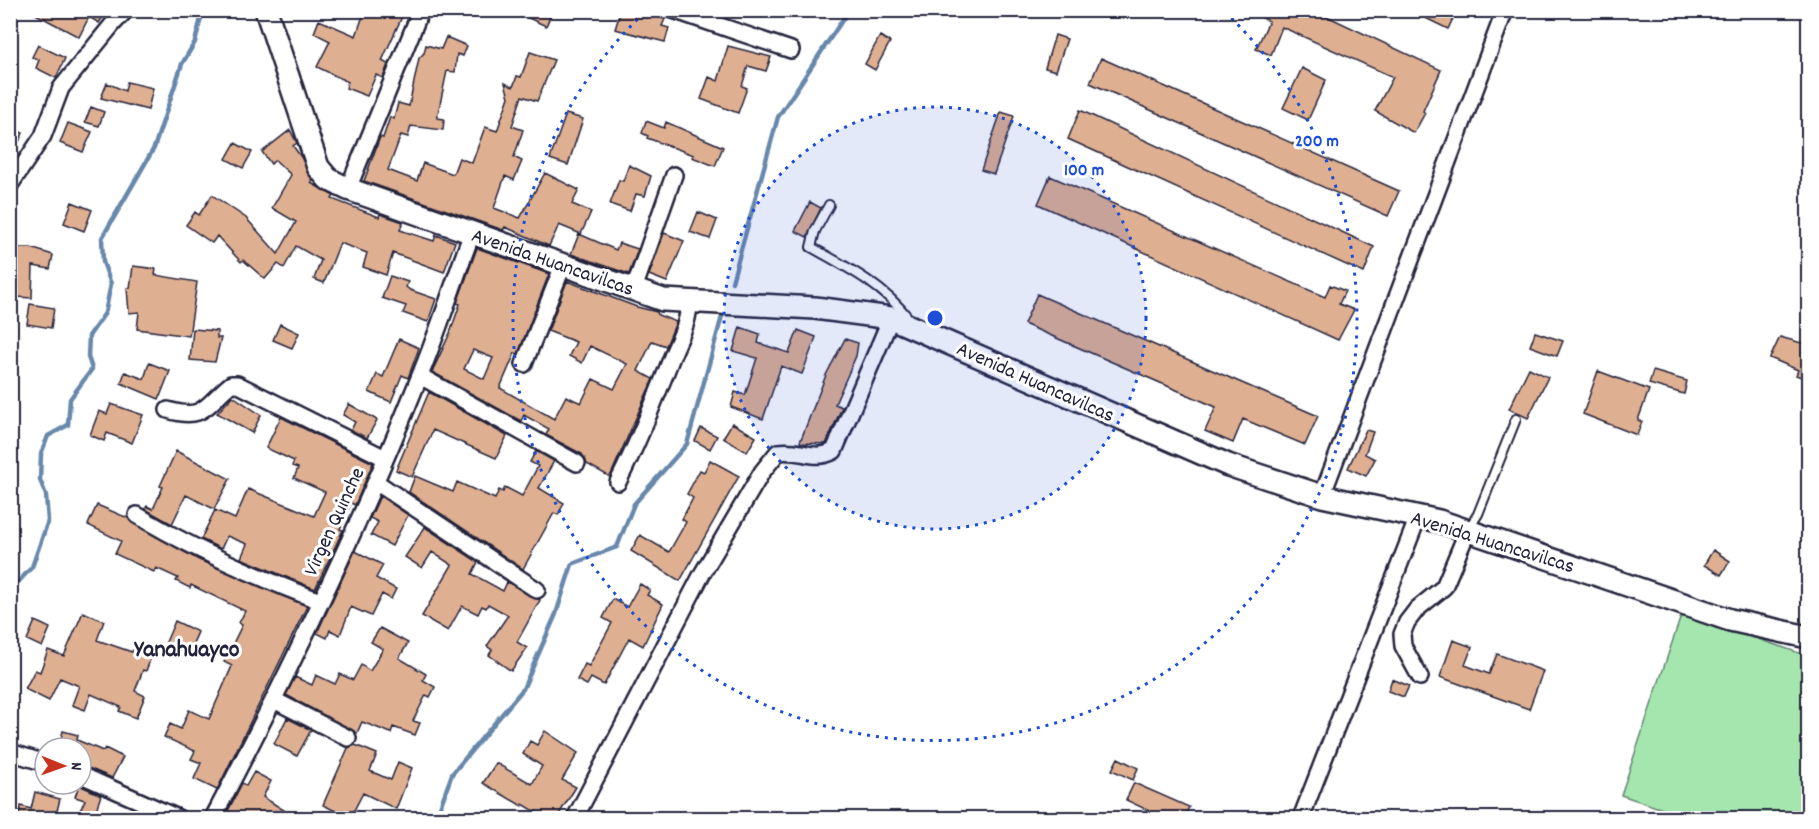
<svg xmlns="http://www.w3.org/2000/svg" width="1819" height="829" font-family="Dekko,sans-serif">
  <rect width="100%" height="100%" fill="#fff"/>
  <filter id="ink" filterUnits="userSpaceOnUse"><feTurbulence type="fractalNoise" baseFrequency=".0167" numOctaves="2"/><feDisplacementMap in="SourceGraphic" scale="12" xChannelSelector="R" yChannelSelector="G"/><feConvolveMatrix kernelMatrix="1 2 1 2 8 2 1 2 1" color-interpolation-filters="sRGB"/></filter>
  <g filter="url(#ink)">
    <!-- green -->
    <path fill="#a5e6ae" stroke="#648474" stroke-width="1.5" d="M 1682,613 L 1808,656 L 1808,818 L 1689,818 L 1621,795 Z"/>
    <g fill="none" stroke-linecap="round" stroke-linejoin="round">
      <!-- stream -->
      <path stroke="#6888ab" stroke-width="4.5" d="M 732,282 L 778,117 L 849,10
        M 10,591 L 32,567 L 48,521 L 46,495 L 40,480 L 41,454 L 48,436 L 68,425 L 70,399 L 92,369 L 88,357 L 89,336 L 105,313 L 111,284 L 103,262 L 102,238 L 154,148 L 182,64 L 195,42 L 203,10
        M 436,818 L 452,774 L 523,689 L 556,614 L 572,564 L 617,547 L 634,504 L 687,444 L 724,309"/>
    </g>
    <!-- building -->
    <path fill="#dfaf91" stroke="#22223b" stroke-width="1.5" fill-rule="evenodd" d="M 28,10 L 107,10 L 99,23 L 89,17 L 79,37 Z
      M 365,10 L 405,10 L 382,61 L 388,64 L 383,78 L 376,75 L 367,96 L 346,88 L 348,82 L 317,67 L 330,41 L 314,33 L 319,20 L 356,36 Z
      M 511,10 L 553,10 L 546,26 Z
      M 621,10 L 646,10 L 645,13 L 665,19 L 662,26 L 669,28 L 665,42 L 615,29 Z
      M 1247,10 L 1314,10 L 1441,70 L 1423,111 L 1425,113 L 1414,133 L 1375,111 L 1393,77 L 1282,27 L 1271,55 L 1256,49 L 1269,21 Z
      M 1409,10 L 1457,10 L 1448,29 Z
      M 1055,35 L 1067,39 L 1056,71 L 1045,68 Z
      M 880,36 L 890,42 L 875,70 L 865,64 Z
      M 446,37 L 467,46 L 463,56 L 457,54 L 455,72 L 447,71 L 437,118 L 444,119 L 443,130 L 411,126 L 408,137 L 401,135 L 388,170 L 417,181 L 423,163 L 453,174 L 459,158 L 472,163 L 485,127 L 497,131 L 509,97 L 505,83 L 513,87 L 517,76 L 521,77 L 530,52 L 554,60 L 537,101 L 522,96 L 512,126 L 523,130 L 514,157 L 522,161 L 514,180 L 505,176 L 494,208 L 520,218 L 545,173 L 579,190 L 572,204 L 591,212 L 581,234 L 559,225 L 549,246 L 505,227 L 503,230 L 364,181 L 380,137 L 383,138 L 390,117 L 394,119 L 398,103 L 409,106 L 419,58 L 424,53 L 426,45 L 441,49 Z
      M 38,45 L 65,58 L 56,78 L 36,68 L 39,60 L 32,57 Z
      M 728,46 L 771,57 L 766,71 L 748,66 L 742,86 L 747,88 L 738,113 L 701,99 L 709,77 L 718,81 Z
      M 1101,58 L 1399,191 L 1388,216 L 1090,83 Z
      M 1302,68 L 1326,80 L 1308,120 L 1283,108 Z
      M 127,82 L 153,88 L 148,110 L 101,98 L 107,83 L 125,91 Z
      M 91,107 L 104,112 L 99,126 L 85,122 Z
      M 1080,110 L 1374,247 L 1364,273 L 1068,139 Z
      M 1001,112 L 1014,116 L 994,174 L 981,170 Z
      M 566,114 L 583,119 L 568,165 L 550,159 Z
      M 646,121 L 664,128 L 666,122 L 723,147 L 715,166 L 692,157 L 694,155 L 647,138 L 648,136 L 642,133 Z
      M 68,123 L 92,132 L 83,152 L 60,143 Z
      M 10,127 L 23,133 L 10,161 Z
      M 290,130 L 297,143 L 293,146 L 301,157 L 313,181 L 311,183 L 334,196 L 332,199 L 379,217 L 380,214 L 403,222 L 400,230 L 434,241 L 436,235 L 455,242 L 444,272 L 393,253 L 386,275 L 363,267 L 367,253 L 340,243 L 324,283 L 314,279 L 321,260 L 296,246 L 284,268 L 278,264 L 265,279 L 243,260 L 241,262 L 217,236 L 212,243 L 186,225 L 195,212 L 199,215 L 212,195 L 246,218 L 278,254 L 296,222 L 272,208 L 291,175 L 275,160 L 271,164 L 262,152 Z
      M 235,143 L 252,152 L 243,168 L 226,159 Z
      M 629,165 L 651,176 L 645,196 L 636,194 L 630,211 L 610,204 L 619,180 L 623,181 Z
      M 1050,176 L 1325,297 L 1330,285 L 1345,291 L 1339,304 L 1354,310 L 1338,340 L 1038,204 Z
      M 72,202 L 92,210 L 84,231 L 64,223 Z
      M 810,202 L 821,208 L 807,237 L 795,231 Z
      M 698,212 L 717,220 L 710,239 L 690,232 Z
      M 664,233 L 684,241 L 667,282 L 649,275 Z
      M 579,234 L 616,250 L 619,243 L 638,249 L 629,274 L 571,254 Z
      M 15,248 L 31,248 L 53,255 L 50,269 L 33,266 L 32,298 L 17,297 L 18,280 L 10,281 L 10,267 L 15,267 Z
      M 477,248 L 549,274 L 518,354 L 515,353 L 500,388 L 554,419 L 566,396 L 581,403 L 593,379 L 614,389 L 627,364 L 590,346 L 582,363 L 569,356 L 576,342 L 548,331 L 567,281 L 637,307 L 657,312 L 658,315 L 676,322 L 666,346 L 652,341 L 638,371 L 653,379 L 610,477 L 587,464 L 582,454 L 546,435 L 549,429 L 524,415 L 521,421 L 432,372 L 450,333 L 460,304 L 457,303 ZM 473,350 L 493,358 L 484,379 L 464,369 Z
      M 133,266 L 156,269 L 155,275 L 197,282 L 189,336 L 137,329 L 139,312 L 129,313 L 127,288 L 130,288 Z
      M 390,276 L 408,282 L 406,287 L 410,290 L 436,299 L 428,322 L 403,313 L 406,306 L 382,298 Z
      M 1037,294 L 1318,416 L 1305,445 L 1243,419 L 1233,443 L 1205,431 L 1216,407 L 1024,324 Z
      M 30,304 L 54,308 L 51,328 L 27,324 Z
      M 280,324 L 299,333 L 292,348 L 273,340 Z
      M 740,327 L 760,334 L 758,343 L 789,353 L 798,330 L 816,337 L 802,374 L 781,366 L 763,419 L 731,407 L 735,392 L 745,395 L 757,358 L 733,351 Z
      M 193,329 L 217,331 L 217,338 L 221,338 L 215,362 L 190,360 Z
      M 1535,332 L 1563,341 L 1557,356 L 1530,346 Z
      M 1780,337 L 1809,345 L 1809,380 L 1796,375 L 1798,370 L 1770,358 Z
      M 399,339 L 419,348 L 408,378 L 402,375 L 391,402 L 369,392 L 377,374 L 383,377 Z
      M 845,339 L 858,343 L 856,356 L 835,404 L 842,407 L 826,444 L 802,443 L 800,442 L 826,375 Z
      M 149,363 L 170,371 L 159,399 L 121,383 L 125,372 L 144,379 Z
      M 1529,368 L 1548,377 L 1528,418 L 1509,409 Z
      M 1598,371 L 1649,390 L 1638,420 L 1642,422 L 1637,435 L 1583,414 Z
      M 1653,371 L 1687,381 L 1684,394 L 1649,384 Z
      M 429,392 L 507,436 L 496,458 L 433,430 L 412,477 L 396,470 Z
      M 233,396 L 261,415 L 252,433 L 217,413 Z
      M 111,404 L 143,415 L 132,443 L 107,433 L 104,441 L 90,435 L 99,411 L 107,414 Z
      M 349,404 L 377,420 L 367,438 L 351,430 L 355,422 L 343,415 Z
      M 281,417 L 373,463 L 355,505 L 351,503 L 340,529 L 343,530 L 315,589 L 241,558 L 247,544 L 227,536 L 221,549 L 201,539 L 215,510 L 235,519 L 248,489 L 314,516 L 325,492 L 294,478 L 298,468 L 292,466 L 294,461 L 266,448 Z
      M 732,423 L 756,437 L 747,452 L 723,438 Z
      M 701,428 L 717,436 L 710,449 L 695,441 Z
      M 1366,430 L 1373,432 L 1365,454 L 1375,459 L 1366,476 L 1348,468 Z
      M 176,451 L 230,479 L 214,509 L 186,495 L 172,524 L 145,509 L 147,506 L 153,509 L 163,487 L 160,486 Z
      M 536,451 L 554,461 L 539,488 L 564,503 L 558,515 L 554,513 L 523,569 L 409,492 L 415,476 L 453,492 L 457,482 L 495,499 L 499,490 L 503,492 L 505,487 L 522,496 L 538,466 L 530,462 Z
      M 710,460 L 739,476 L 680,581 L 631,551 L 640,535 L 669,552 L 686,522 L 682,519 L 693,498 L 687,494 L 700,470 L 704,472 Z
      M 380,496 L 408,515 L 392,546 L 371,535 L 378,522 L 370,518 Z
      M 97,505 L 128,518 L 132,523 L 199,560 L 307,606 L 217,790 L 194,779 L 201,763 L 191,759 L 195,751 L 164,737 L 170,724 L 181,729 L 189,710 L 209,719 L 232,666 L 224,662 L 242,625 L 239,623 L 245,611 L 191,585 L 190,588 L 176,581 L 178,578 L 156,568 L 154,572 L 115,554 L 121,541 L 88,525 Z
      M 425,527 L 478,562 L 472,574 L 503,591 L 507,582 L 540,600 L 517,642 L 527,648 L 511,671 L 489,655 L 492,650 L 487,646 L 508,615 L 488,604 L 486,608 L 482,606 L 478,614 L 462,606 L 448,631 L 422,616 L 452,565 L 432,552 L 422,568 L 405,557 Z
      M 1713,550 L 1730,561 L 1721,575 L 1704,565 Z
      M 355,551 L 383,565 L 376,578 L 396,589 L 391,599 L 382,594 L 371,616 L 351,607 L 340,635 L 330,630 L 327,638 L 317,633 Z
      M 640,584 L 650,590 L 647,595 L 663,604 L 643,646 L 629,638 L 604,685 L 591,678 L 587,685 L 577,680 L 585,664 L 589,666 L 612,623 L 603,618 L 613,599 L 627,607 Z
      M 83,612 L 104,621 L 97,640 L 132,652 L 135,645 L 153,652 L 146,671 L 143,670 L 135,691 L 145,696 L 136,718 L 119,711 L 121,707 L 91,694 L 85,710 L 72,705 L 79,686 L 60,678 L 49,701 L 25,689 L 35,670 L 40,672 L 48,650 L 64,656 Z
      M 35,621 L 50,628 L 42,647 L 27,640 Z
      M 175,621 L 198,632 L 189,652 L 166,642 Z
      M 380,628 L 408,643 L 399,658 L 426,674 L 423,680 L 435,687 L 430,697 L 426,695 L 413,721 L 420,723 L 415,735 L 393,727 L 391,733 L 362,722 L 357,733 L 286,695 L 295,677 L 312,685 L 316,675 L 335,684 L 340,674 L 353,680 L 361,665 L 370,671 L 383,649 L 371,642 Z
      M 1453,640 L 1472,647 L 1465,665 L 1489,674 L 1497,654 L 1543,671 L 1529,709 L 1440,677 Z
      M 1392,679 L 1409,686 L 1404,697 L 1388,691 Z
      M 287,718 L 311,730 L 297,756 L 274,744 Z
      M 63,731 L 78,735 L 77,740 L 103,751 L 105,748 L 123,757 L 112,778 L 81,765 L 81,748 L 59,746 Z
      M 545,731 L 578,753 L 562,780 L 576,787 L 556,819 L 548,819 L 523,804 L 522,806 L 483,783 L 496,763 L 532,784 L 542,766 L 523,754 L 530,741 L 537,745 Z
      M 355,745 L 377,754 L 370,771 L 391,780 L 398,762 L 412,768 L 396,809 L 363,793 L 350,818 L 323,805 L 348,748 Z
      M 1118,758 L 1138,768 L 1133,780 L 1112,770 Z
      M 254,772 L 271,781 L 263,797 L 298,819 L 224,819 L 242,783 L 246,786 Z
      M 1134,783 L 1189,807 L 1183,819 L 1151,819 L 1154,813 L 1126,800 Z
      M 79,785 L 101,795 L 96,810 L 116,819 L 76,819 L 85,800 L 75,797 Z
      M 35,792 L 60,799 L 55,819 L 18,819 L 21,806 L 31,809 Z"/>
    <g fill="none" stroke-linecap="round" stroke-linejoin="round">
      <!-- lane casing -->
      <g stroke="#22223b" stroke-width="12">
        <path id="lane" d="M 829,205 L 815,231 L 811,247 C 847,267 884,286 909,319
          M 1468,530 L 1478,514 L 1516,419"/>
      </g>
      <!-- street casing -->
      <g stroke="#22223b" stroke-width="20">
        <path id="street" d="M 673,10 L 791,50
          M 10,185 L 43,136 L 61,88 L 112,25 L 126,10
          M 348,189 L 421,10
          M 634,289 L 674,175
          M 524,364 L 564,263
          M 420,376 L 577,463
          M 168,410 C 205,421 205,405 231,384 L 237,384 L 385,458
          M 376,482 L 537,590
          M 618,482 C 639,441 656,398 673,354 C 680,337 689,322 689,302
          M 1322,496 L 1505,10
          M 137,515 C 194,550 257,577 320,601
          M 1420,677 L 1403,646 L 1402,634 L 1407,622 L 1417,609 L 1444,587 L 1468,530
          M 274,700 L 348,738
          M 10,752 L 45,763
          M 81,775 L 178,818
          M 213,818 C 288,675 359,528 419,378 C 439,330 454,281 472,233
          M 575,818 L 702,574 L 762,472 L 778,452 C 802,448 812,462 834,451 L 891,318
          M 1301,818 L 1418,517"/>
      </g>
      <!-- secondary casing -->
      <g stroke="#22223b" stroke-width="26">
        <path id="secondary" d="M 266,10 L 318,167 L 328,179 L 348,189 L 663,300 L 815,308 L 891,318 L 1228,465 L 1322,496 L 1439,521 L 1730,620 L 1808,637"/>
      </g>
      <!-- lane -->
      <use href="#lane" stroke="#fff" stroke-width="8"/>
      <!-- street -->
      <use href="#street" stroke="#fff" stroke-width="15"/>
      <!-- secondary -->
      <use href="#secondary" stroke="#fff" stroke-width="21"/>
    </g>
  </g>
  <!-- distance rings -->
  <circle cx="935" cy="318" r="211" fill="#1d4ed8" fill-opacity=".12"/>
  <g fill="none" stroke="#1d4ed8" stroke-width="3" stroke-dasharray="3 6">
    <circle cx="935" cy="318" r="211"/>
    <path d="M1225 12A422 422 0 1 1 645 12"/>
  </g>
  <g text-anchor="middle" stroke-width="6" stroke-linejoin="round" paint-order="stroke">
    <!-- street labels -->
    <g font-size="21" fill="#22223b" stroke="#fff">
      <text transform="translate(553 261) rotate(19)" y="7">Avenida Huancavilcas</text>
      <text transform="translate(1036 381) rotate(24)" y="7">Avenida Huancavilcas</text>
      <text transform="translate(333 521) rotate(-65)" y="7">Virgen Quinche</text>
      <text transform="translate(1493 541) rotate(17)" y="7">Avenida Huancavilcas</text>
    </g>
    <!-- quarter labels -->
    <g font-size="24" font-weight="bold" fill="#22223b" stroke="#fff">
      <text x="187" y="656">Yanahuayco</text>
    </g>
  </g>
  <circle cx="935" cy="318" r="9" fill="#1d4ed8" stroke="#fff" stroke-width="3"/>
  <g font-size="18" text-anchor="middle" font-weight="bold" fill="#1d4ed8" stroke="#fff" stroke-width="6" stroke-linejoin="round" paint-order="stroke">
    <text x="1317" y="146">200 m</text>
    <text x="1084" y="175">100 m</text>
  </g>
  <!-- margin -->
  <rect width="1819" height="829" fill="none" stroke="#fff" stroke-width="36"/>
  <rect x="18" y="18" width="1783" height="793" fill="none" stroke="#22223b" stroke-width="2" filter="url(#ink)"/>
  <!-- north arrow -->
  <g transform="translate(63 766) rotate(91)"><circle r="28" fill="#ffffff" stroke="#a7a7b1" stroke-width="1.5"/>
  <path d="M0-4.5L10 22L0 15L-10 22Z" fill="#c8321e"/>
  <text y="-9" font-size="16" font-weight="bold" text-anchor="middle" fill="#22223b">N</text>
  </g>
</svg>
